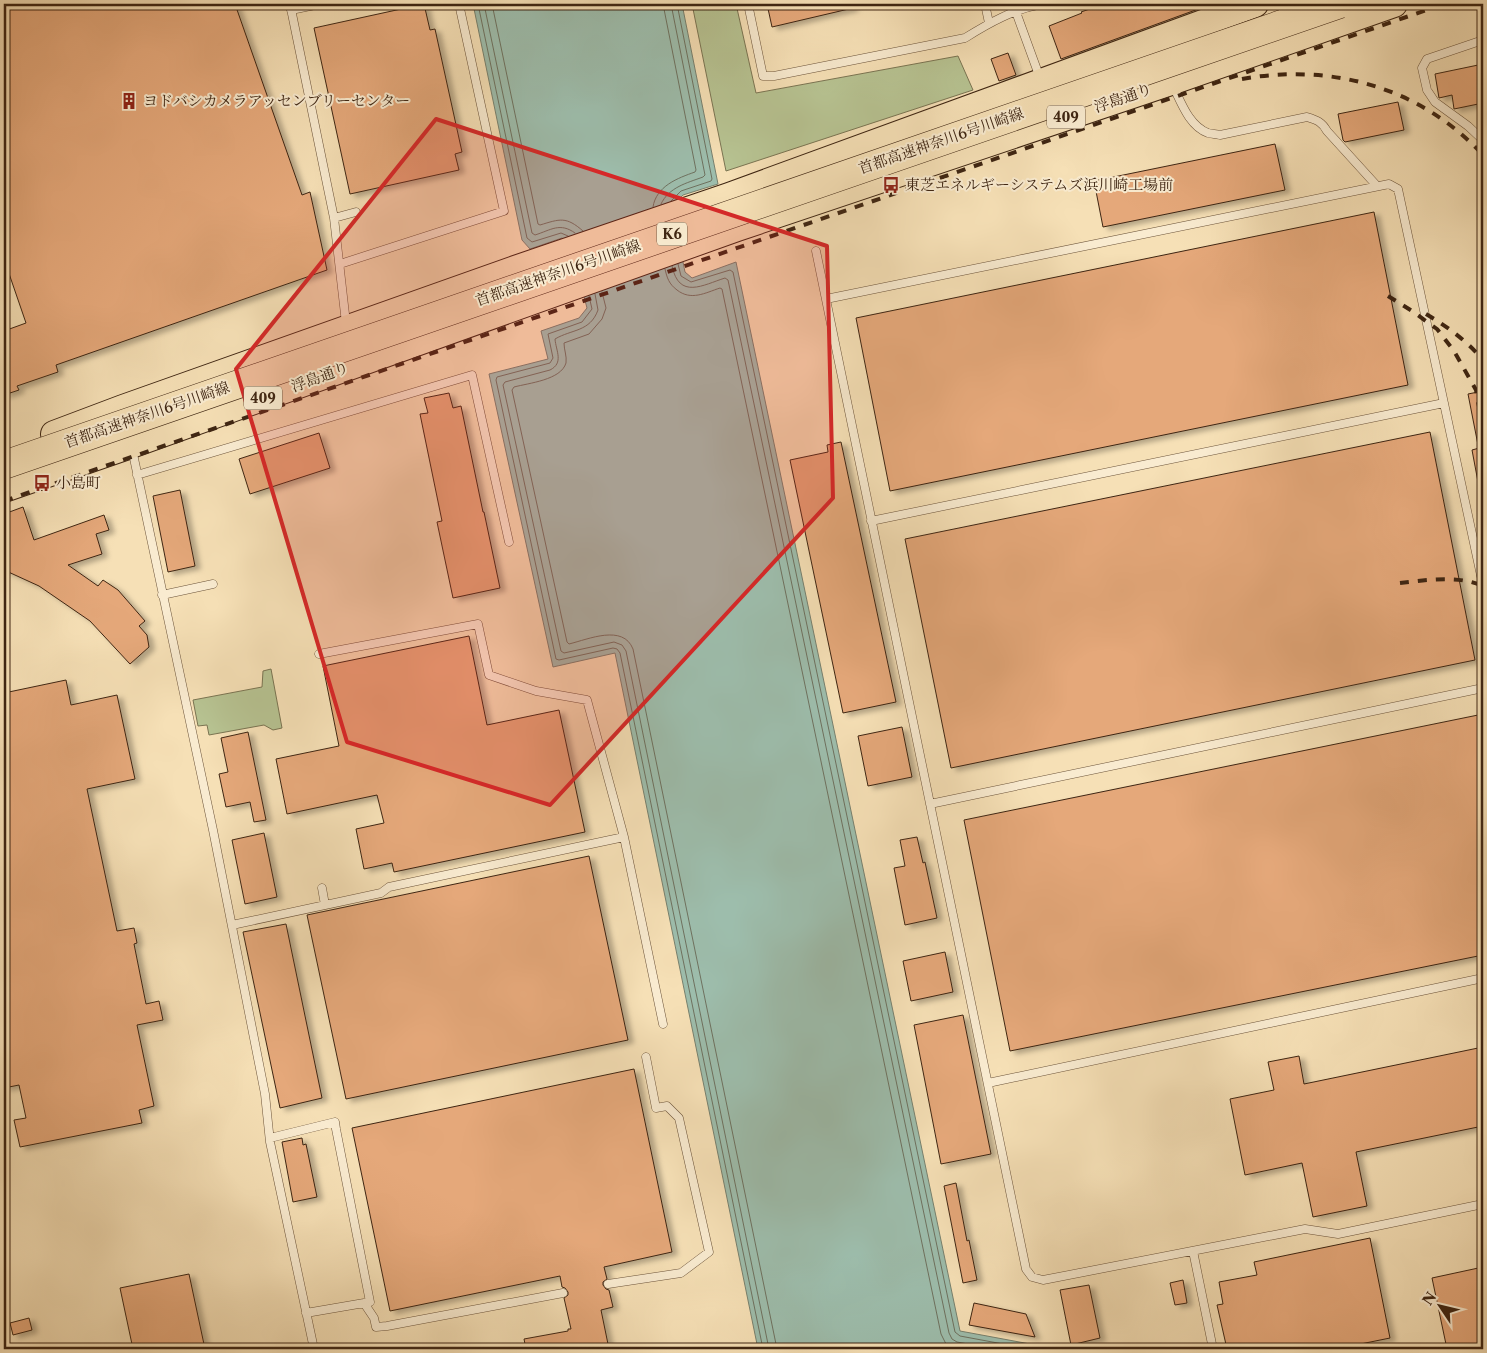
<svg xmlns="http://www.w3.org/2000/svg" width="1487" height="1353" font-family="'Libre Caslon Text','Noto Serif JP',serif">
  <defs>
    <filter id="shadow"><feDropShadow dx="5.5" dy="3" stdDeviation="2.5" flood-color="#0004"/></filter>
  </defs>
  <rect width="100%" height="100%" fill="#f6e0b6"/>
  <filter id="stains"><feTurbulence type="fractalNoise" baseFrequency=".004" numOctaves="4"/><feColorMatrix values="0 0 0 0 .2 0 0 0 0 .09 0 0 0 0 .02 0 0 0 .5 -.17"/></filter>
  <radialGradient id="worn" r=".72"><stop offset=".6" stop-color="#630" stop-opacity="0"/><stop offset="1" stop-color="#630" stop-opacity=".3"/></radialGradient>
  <!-- green -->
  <path fill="#b7c392" stroke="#7a7452" d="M 692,4 L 736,4 L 756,93 L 958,56 L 973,90 L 726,171 Z
    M 271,669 L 282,728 L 273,730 L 264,725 L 209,735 L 207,725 L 198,726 L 193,700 L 262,687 L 263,671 Z"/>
  <!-- water -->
  <path fill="#9dbdac" stroke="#77806e" d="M 473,4 L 682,4 L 718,184 L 683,195 L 672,207 L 685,272 L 692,278 L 736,262 L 960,1331 L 1057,1349 L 758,1349 L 615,653 L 553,667 L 489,374 L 548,359 L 541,331 L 579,318 L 587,308 L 570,244 L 562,238 L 530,249 L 522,240 Z"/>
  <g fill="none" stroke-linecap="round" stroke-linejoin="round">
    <!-- shore -->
    <path stroke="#6e715f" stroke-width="1" d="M 478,4 L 527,238 L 532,242 L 561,233 L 568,236
      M 484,4 L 532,233 L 535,235 C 551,230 560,222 575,233
      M 492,4 L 538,224 L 540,225 C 560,219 566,216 583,231
      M 671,201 L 681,191 L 711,181 L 712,179 L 677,4
      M 661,204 C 669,187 687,183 703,177 L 705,175 L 671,4
      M 653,207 C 656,186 678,178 695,172 L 696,170 L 663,4
      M 678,264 L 681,276 L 691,282 L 730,270 L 733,272 L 955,1332 L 960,1336 L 1030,1349
      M 672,266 C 679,300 703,285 725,278 L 728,280 L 949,1333 L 952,1339 L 957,1342 L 996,1349
      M 665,269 C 667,278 669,284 677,290 C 691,301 705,293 720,288 L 722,289 L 941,1334 L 946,1344 L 955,1349
      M 602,292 L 606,308 L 602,319 L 589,334 L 564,343 C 564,350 567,356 566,363 C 561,380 529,383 514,387 L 512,390 L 567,642 L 569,644 C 589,639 623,624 633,649 L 777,1349
      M 595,294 L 598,310 C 590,332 572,329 555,339 C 556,351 564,363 550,370 L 505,382 L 503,385 L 561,651 L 564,653 L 614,642 L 622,645 L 626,651 L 769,1349
      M 589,296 L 592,309 L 582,322 L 548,334 L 553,358 L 550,363 L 497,377 L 496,380 L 556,659 L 559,660 L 613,648 L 617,649 L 620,653 L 763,1349"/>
  </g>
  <!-- building -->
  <path fill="#e5a87a" stroke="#3e2512" filter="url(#shadow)" d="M 4,4 L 235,4 L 302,195 L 310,192 L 327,270 L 56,365 L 58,372 L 17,386 L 19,390 L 4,395 L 4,331 L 26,323 L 4,259 Z
    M 424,4 L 430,30 L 435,29 L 462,152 L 455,154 L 459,170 L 350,194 L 314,28 Z
    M 767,4 L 852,4 L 853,8 L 772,27 Z
    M 1104,4 L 1212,4 L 1061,59 L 1049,26 L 1082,13 L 1081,12 Z
    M 1008,53 L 1016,75 L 999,81 L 991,59 Z
    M 1483,64 L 1483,103 L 1454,109 L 1452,95 L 1439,98 L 1435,74 Z
    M 1398,102 L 1404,130 L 1345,142 L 1343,140 L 1338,114 Z
    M 1275,144 L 1285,190 L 1103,227 L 1094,181 Z
    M 1374,212 L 1408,385 L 890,491 L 856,318 Z
    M 1483,391 L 1483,445 L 1478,445 L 1468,394 Z
    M 449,393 L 453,408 L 461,406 L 483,512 L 484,512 L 500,588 L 453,598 L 437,522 L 442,521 L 420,414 L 428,413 L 424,398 Z
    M 1430,432 L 1475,660 L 951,768 L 905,539 Z
    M 319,433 L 330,468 L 250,494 L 239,459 Z
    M 841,442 L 896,702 L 843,713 L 790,460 L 828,452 L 827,445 Z
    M 1483,447 L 1483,481 L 1478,482 L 1472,450 Z
    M 180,490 L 195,566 L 168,572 L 153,496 Z
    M 23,507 L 34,540 L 104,515 L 109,530 L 96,534 L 102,554 L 68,565 L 98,586 L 103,580 L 118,590 L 145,621 L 139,626 L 147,635 L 149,647 L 130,664 L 90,621 L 39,586 L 4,570 L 4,514 Z
    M 469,636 L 487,725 L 559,710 L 585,832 L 394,872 L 392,863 L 364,869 L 356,829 L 384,823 L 377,795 L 287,814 L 276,759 L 339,746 L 323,666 Z
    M 66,680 L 71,705 L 117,695 L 135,779 L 87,789 L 117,931 L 134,928 L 137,943 L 134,944 L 146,1004 L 159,1001 L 163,1020 L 137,1025 L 154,1106 L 139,1110 L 142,1123 L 20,1147 L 14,1120 L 26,1118 L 19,1085 L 4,1088 L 4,693 Z
    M 1483,714 L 1483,955 L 1010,1051 L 964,820 Z
    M 902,727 L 912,777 L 868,786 L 858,736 Z
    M 248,732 L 266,820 L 254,822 L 250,802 L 226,807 L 219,774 L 228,772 L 221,738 Z
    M 264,833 L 277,897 L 245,904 L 232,840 Z
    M 917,837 L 923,863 L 925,862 L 937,918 L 905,925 L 894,868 L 905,866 L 900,840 Z
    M 589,856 L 628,1040 L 346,1099 L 307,915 Z
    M 286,924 L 322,1098 L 280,1108 L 243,932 Z
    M 945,952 L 953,992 L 911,1001 L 903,961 Z
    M 963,1015 L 991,1154 L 941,1164 L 914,1025 Z
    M 1483,1047 L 1483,1126 L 1356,1152 L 1367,1206 L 1313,1217 L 1302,1163 L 1245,1175 L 1230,1099 L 1274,1090 L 1268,1062 L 1299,1056 L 1304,1084 Z
    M 634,1069 L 672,1252 L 604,1267 L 607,1279 L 603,1282 L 603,1285 L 606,1289 L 609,1290 L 613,1307 L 601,1310 L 609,1349 L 526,1349 L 524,1339 L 568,1331 L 568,1329 L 571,1329 L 564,1298 L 568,1295 L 568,1292 L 565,1288 L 562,1287 L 560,1276 L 390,1311 L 352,1128 Z
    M 302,1138 L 303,1145 L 306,1144 L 317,1197 L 293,1202 L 282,1142 Z
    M 956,1183 L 967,1241 L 969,1240 L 977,1280 L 963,1283 L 944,1186 Z
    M 1370,1238 L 1390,1338 L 1336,1349 L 1227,1349 L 1217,1305 L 1223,1304 L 1219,1282 L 1257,1275 L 1254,1262 Z
    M 1483,1267 L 1483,1349 L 1447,1349 L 1432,1278 Z
    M 189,1274 L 205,1349 L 133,1349 L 120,1288 Z
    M 1183,1280 L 1187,1303 L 1175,1305 L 1170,1283 Z
    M 1089,1285 L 1100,1338 L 1071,1345 L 1060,1290 Z
    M 974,1303 L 1026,1314 L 1035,1337 L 969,1325 Z
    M 29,1318 L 32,1330 L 13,1335 L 10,1323 Z"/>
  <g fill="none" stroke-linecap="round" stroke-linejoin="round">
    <!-- service casing -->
    <g stroke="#6c543b" stroke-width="9">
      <path id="service" d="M 290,4 L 334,218 L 346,323
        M 748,4 L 763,76 L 774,76 L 965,38 C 989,23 1014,9 1042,4
        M 985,4 L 989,23
        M 291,10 L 320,4
        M 1016,12 L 1040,78
        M 1483,40 L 1427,59 L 1422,68 L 1427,90 L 1435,102 L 1468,126 L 1483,140
        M 1173,86 C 1181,102 1189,126 1208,133 C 1212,134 1216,134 1220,135 L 1307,117 C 1317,120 1322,122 1327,131 L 1377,186
        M 334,218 L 356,212
        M 816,251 L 1026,1269 L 1032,1277 L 1043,1280 L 1305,1229 L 1338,1234 L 1483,1204
        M 340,264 L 504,211 L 459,4
        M 826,299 L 1389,184 L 1398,189 L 1483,585
        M 132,449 L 213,830 L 265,1094 L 270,1142 L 314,1349
        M 137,475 L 472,375 L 509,542
        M 871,521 L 1444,403
        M 162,595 L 213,584
        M 930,804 L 1483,688
        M 624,837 L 663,1024
        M 322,888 L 325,905
        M 232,925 L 381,893 L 389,887 L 624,837 L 587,700 L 536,691 L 489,675 L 478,624 L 319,654
        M 988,1083 L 1483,978
        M 270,1138 L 335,1122 L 336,1129 L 370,1302 L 306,1313
        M 1193,1251 L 1213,1349
        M 608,1284 L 681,1273 L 709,1252 L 679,1118 L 667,1106 L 656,1108 L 646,1057
        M 364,1303 L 374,1318 L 376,1327 L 387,1326 L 563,1293"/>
    </g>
    <!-- trunk casing -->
    <g stroke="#3e2512" stroke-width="28">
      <path id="trunk" d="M 54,434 L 123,408 L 515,269 L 729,196 L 1255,4
        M 4,489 L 131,445 L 737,228 L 1171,82 L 1394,4"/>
    </g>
    <!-- motorway casing -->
    <g stroke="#3e2512" stroke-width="29">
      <path id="motorway" d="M 4,483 L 7,481"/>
    </g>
    <!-- service -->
    <use href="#service" stroke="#f9ebd0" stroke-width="8"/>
    <!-- trunk -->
    <use href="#trunk" stroke="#f6e0b6" stroke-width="26"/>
    <!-- motorway -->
    <use href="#motorway" stroke="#f6e0b6" stroke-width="28"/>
    <!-- rail -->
    <path stroke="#3e2512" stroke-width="4" stroke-dasharray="9 9" stroke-linecap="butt" d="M 1242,79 C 1332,63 1420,87 1483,155
      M 1388,296 L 1412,311 L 1437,329 L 1454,351 L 1476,390 L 1483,429
      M 1426,314 C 1448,327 1467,341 1483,360
      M 4,501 L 1444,4
      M 1400,583 C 1427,580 1458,575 1483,586
      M 1480,890 L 1483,903"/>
    <!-- motorway-bridge casing -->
    <g stroke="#3e2512" stroke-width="29" stroke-linecap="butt">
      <path id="motorway-bridge" d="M 4,465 L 1340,4"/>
    </g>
    <!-- motorway-bridge -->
    <use href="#motorway-bridge" stroke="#f6e0b6" stroke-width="28"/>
  </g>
  <!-- marked area -->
  <path fill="#d62828" fill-opacity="0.2" stroke="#d62828" stroke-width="4" stroke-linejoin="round" d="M 436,119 L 827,246 L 833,498 L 550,805 L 347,742 L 236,369 Z"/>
  <!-- icons -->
  <defs>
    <g id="building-bare" transform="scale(1.35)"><path d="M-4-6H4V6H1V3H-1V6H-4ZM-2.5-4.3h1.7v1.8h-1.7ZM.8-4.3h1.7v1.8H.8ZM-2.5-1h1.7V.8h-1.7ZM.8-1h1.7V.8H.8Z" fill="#8f2418" stroke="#f9ebd0" stroke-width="2.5" paint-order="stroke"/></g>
    <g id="bus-bare" transform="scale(1.35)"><path d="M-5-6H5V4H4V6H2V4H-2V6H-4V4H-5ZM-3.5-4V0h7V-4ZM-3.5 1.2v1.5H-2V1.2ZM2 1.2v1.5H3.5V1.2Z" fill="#8f2418" stroke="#f9ebd0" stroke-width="2.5" paint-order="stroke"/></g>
  </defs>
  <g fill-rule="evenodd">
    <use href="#building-bare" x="129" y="101"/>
    <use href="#bus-bare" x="891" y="185"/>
    <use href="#bus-bare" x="42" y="483"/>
  </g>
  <g text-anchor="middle" stroke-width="4" stroke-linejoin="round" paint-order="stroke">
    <!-- shield labels -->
    <g fill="#f9ebd0" stroke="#76604b" stroke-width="1">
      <rect x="1047" y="105.5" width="38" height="23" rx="4"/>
      <rect x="657" y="222.5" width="30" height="23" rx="4"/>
      <rect x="244" y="386.5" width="38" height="23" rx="4"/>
    </g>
    <g font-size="14" font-weight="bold" fill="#3e2512">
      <text x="1066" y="122">409</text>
      <text x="672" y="239">K6</text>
      <text x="263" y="403">409</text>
    </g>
    <!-- street labels -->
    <g font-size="15" fill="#3e2512" stroke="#f9ebd0">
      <text transform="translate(1123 98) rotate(-19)" y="5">浮島通り</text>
      <text transform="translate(941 141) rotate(-19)" y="5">首都高速神奈川6号川崎線</text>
      <text transform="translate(558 273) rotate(-19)" y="5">首都高速神奈川6号川崎線</text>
      <text transform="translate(320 377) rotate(-20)" y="5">浮島通り</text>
      <text transform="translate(147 415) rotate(-19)" y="5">首都高速神奈川6号川崎線</text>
    </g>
    <!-- poi labels -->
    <g font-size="15" fill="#3e2512" stroke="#f9ebd0" text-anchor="start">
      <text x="143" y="106">ヨドバシカメラアッセンブリーセンター</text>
      <text x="905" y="190">東芝エネルギーシステムズ浜川崎工場前</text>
      <text x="56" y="488">小島町</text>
    </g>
  </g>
  <!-- margin -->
  <rect width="1487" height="1353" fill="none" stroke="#f6e0b6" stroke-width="20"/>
  <rect x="5" y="5" width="1477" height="1343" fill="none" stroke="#3e2512" stroke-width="2.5"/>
  <rect x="10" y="10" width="1467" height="1333" fill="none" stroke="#3e2512"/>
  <!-- north arrow -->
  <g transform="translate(1440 1306) rotate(305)" stroke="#f9ebd0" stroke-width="4" paint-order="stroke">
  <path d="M0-4L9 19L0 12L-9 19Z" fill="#3e2512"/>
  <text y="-8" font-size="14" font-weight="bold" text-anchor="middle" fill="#3e2512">N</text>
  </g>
  <rect width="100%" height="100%" filter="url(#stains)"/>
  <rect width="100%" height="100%" fill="url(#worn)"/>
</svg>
